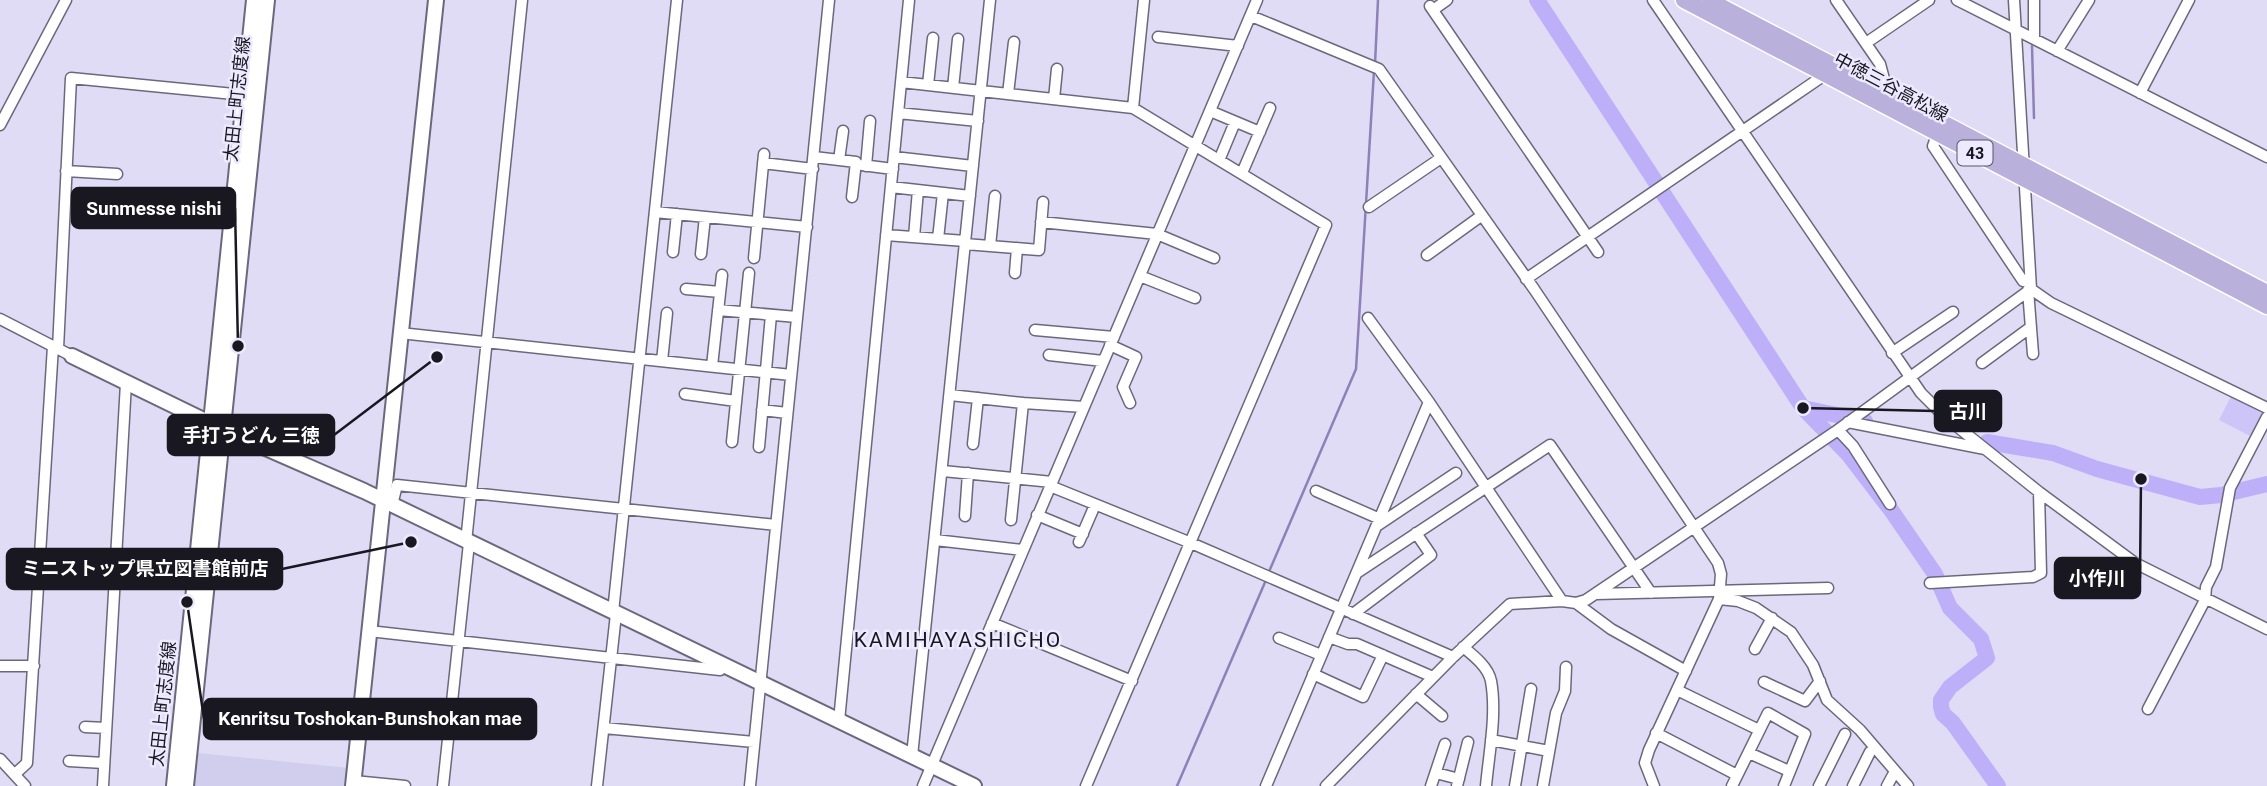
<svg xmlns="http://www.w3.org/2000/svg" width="2267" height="786" font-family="Roboto,'Noto Sans JP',sans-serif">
  <rect width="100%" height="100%" fill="#e0dcf6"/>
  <!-- built -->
  <path fill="#d1cded" d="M 198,753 L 349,768 L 347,786 L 194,786 Z"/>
  <!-- green -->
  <path fill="#cdc5f8" d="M 2232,394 L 2267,411 L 2252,437 L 2219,420 Z"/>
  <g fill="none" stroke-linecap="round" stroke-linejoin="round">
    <!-- stream -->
    <path stroke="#8c82b8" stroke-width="2.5" d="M 2032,46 L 2034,118
      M 1375,64 L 1378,0
      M 1268,574 L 1356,369 L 1374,71
      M 1177,786 L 1266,580"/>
    <!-- river -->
    <path stroke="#bdb0f8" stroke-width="16" d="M 1537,0 L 1803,408 L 1848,454 L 1891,510 L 1935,574 L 1950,608 L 1981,639 L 1987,658 L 1950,687 L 1941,700 L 1941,707 L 1943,714 L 1953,723 L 1998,786
      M 1803,408 L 1865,421
      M 1987,442 L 2053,453 L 2097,469 L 2200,497 L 2221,495 L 2267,484"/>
    <!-- street casing -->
    <g stroke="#6b687e" stroke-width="13">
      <path id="street" d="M 1653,0 L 1921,393 L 1944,416 L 2039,492 L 2135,563 L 2267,629
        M 1836,0 L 1880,64 L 1884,79 L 1877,93
        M 1957,0 L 2267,157
        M 1430,6 L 1598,252
        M 1433,10 L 1447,0
        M 1251,16 L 1379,69 L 1534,289 L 1718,563 L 1721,574 L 1719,599
        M 1158,37 L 1238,46
        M 2034,39 L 2034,0
        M 1866,43 L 1929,0
        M 2057,51 L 2089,0
        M 901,82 L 1133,108
        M 928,85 L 933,38
        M 953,88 L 958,39
        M 2140,93 L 2189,0
        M 1008,94 L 1014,42
        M 1054,99 L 1057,69
        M 1210,111 L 1260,132
        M 898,113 L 978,121
        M 0,125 L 66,0
        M 1939,130 L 1933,146 L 2023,281 L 2030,282
        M 814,157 L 856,162 L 852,197
        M 894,157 L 973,166
        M 1220,158 L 1235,122
        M 839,160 L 843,131
        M 763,163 L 813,169
        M 862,165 L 893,169
        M 866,166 L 870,121
        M 66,171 L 117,174
        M 1242,173 L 1270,108
        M 891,187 L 970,196
        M 1369,207 L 1441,158
        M 655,212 L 807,227
        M 1041,222 L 1157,234 L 1214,258
        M 886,235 L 965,241
        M 914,237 L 918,190
        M 938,239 L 943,193
        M 965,244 L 1039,250 L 1043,202
        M 990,246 L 995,196
        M 673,252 L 677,214
        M 701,254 L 705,217
        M 1427,255 L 1481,216
        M 754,258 L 764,154
        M 1015,273 L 1017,248
        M 1140,276 L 1195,298
        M 1526,279 L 1826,74
        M 686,289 L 720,292
        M 2031,289 L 2051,303 L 2267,408
        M 2028,290 L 2033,354
        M 718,310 L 797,317
        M 1368,318 L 1429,402 L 1562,601 L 1576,603 L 1586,600 L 1835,432 L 2031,289 L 2014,0
        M 0,319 L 72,356
        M 1035,330 L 1114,337
        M 400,333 L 791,375
        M 1110,345 L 1136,357 L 1123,387 L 1130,403
        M 58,349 L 71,78 L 244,95
        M 1892,353 L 1953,312
        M 1049,355 L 1103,361
        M 662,361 L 667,313
        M 1982,363 L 2031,327
        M 712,366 L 722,275
        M 685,394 L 736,401
        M 950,395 L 1023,403 L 1011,520
        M 1023,403 L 1084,407
        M 762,410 L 787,413
        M 1848,422 L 1985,449
        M 1838,430 L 1853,446 L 1890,504
        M 732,442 L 749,273
        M 973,444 L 978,398
        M 759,447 L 771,315
        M 943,471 L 1052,482
        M 1050,486 L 1191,543 L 1453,657
        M 1316,491 L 1380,519
        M 392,505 L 397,485 L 776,525
        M 1037,515 L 1083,534
        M 965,516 L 968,473
        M 1378,525 L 1456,473
        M 935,540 L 1023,550
        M 466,542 L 522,0
        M 1079,542 L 1095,505
        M 1358,572 L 1550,445 L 1651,593
        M 1930,583 L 2033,577 L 2041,573 L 2039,492
        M 1596,594 L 1828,588
        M 1576,603 L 1611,629 L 1686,671
        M 613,612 L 677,0
        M 1353,614 L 1431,555 L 1416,533
        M 992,623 L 1132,681
        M 369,631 L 720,670 L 722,665
        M 1329,637 L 1348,644 L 1357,644 L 1433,677
        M 1279,638 L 1321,655
        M 1463,647 C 1474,656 1488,667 1491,681 C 1497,714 1489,753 1486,786
        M 1755,649 L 1772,618
        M 0,666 L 34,666
        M 1313,674 L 1363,697 L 1383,655
        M 1764,682 L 1805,701 L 1820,681
        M 1677,690 L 1759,730
        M 1416,694 L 1442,716
        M 2148,709 L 2205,600 L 2206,587 L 2216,567 L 2230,488 L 2267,417
        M 839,721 L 909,0
        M 85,727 L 106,728
        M 604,728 L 754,742
        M 1656,733 L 1737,775
        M 1491,740 L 1549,751
        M 1749,753 L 1789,771
        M 912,756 L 990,0
        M 0,759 L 25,786
        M 69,761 L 104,763
        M 1436,773 L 1459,779
        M 15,774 L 27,763 L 53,346
        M 354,781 L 405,786
        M 103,786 L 126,383
        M 443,786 L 469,543
        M 597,786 L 616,614
        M 750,786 L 829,0
        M 923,786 L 1257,0
        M 1086,786 L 1326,225 L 1133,108 L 1144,0
        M 1266,786 L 1429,402
        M 1326,786 L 1453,657 L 1510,604 L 1562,601
        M 1431,786 L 1445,744
        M 1457,786 L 1468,742
        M 1515,786 L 1531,689
        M 1543,786 L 1556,713 L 1565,691 L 1566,667
        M 1654,786 L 1645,763 L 1649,750 L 1719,599 L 1738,601 L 1756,608 L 1791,632 L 1813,665 L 1827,700 L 1860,730 L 1908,786
        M 1732,786 L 1768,713 L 1805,734 L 1784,786
        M 1819,786 L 1845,734
        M 1853,786 L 1870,752
        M 1887,786 L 1893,775"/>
    </g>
    <!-- secondary casing -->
    <g stroke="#6b687e" stroke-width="18">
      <path id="secondary" d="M 72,356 L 222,429 L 364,491 L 974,786
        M 174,786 L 254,0
        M 186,786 L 267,0
        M 353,786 L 436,0"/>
    </g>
    <!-- primary casing -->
    <g stroke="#fff" stroke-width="19">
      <path id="primary" d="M 1684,0 L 2267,306
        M 1710,1 L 2267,293"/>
    </g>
    <!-- street -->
    <use href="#street" stroke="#fff" stroke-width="10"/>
    <!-- secondary -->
    <use href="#secondary" stroke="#fff" stroke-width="14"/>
    <!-- primary -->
    <use href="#primary" stroke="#b9b0dc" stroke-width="16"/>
  </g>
  <g text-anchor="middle" stroke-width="5" stroke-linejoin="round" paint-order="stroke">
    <!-- shield labels -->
    <rect fill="#edeaff" stroke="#595764" stroke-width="2" x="1957.5" y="140.5" width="35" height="25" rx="5"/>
    <g font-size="16" font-weight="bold" fill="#191821">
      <text x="1975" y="159">43</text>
    </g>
    <!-- street labels -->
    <g font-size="18" fill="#191821" stroke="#edeaff">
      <text transform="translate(1891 87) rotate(28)" y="6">中徳三谷高松線</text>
      <text transform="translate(237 99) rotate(-84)" y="6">太田上町志度線</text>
      <text transform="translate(163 704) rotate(-84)" y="6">太田上町志度線</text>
    </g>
    <!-- quarter labels -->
    <g font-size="21" letter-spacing="2" fill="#191821" stroke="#edeaff">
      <text x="958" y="647">KAMIHAYASHICHO</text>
    </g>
  </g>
  <!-- callouts -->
  <path fill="none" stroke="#191821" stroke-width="2.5" d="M238 346L235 208M1803 408L1935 411M437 357L334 435M411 542L282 569M2141 479L2140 578M187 602L204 719"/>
  <g fill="#191821" stroke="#edeaff" stroke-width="2.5">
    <circle cx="238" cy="346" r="7"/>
    <circle cx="1803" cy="408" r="7"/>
    <circle cx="437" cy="357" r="7"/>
    <circle cx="411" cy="542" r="7"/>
    <circle cx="2141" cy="479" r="7"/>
    <circle cx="187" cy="602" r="7"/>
  </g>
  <g fill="#191821" stroke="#191821" stroke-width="2.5">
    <rect x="72" y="188" width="163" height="40" rx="7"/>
    <rect x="1935" y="391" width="66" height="40" rx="7"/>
    <rect x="168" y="415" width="166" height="40" rx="7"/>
    <rect x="7" y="549" width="275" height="40" rx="7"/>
    <rect x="2055" y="558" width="85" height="40" rx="7"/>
    <rect x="204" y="699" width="332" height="40" rx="7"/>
  </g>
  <g font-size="19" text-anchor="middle" font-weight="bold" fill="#fff">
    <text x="154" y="215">Sunmesse nishi</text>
    <text x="1968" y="418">古川</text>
    <text x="251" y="442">手打うどん 三徳</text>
    <text x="145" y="575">ミニストップ県立図書館前店</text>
    <text x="2097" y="585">小作川</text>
    <text x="370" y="725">Kenritsu Toshokan-Bunshokan mae</text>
  </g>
</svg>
